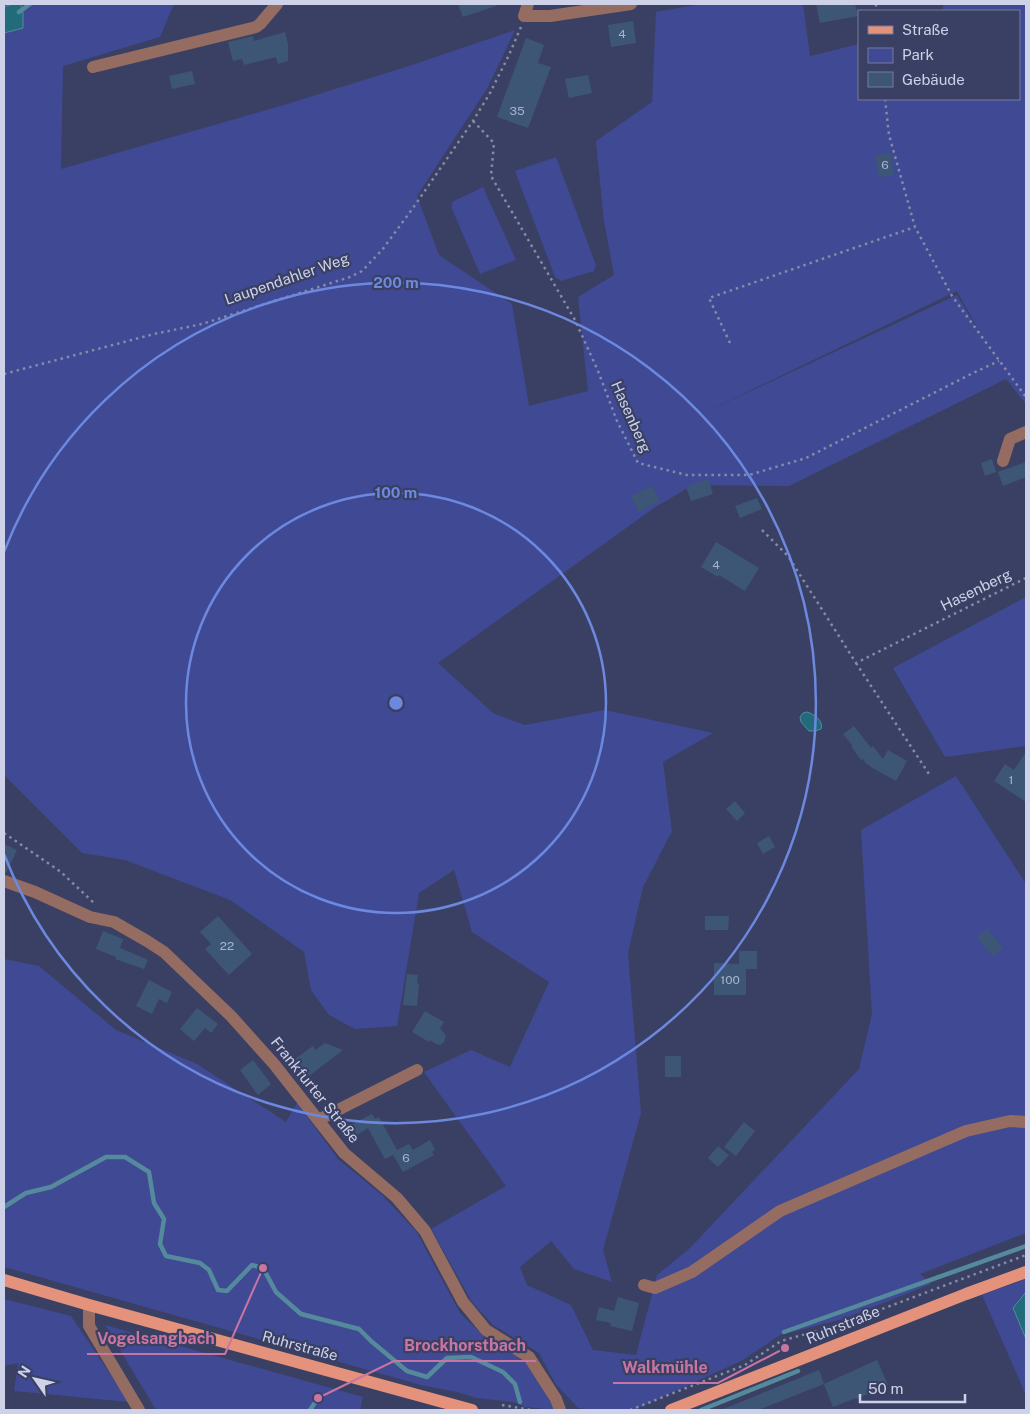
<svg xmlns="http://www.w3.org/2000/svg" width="1030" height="1414" font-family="'Public Sans',sans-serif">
  <rect width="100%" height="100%" fill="#3a4063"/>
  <!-- green -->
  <path fill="#404994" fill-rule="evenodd" d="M 4,4 L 174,4 L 160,37 L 63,66 L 61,169 L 284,105 L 412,65 L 515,30 L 488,87 L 417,196 L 439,255 L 512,304 L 529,406 L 588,391 L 578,297 L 614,275 L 604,221 L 596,141 L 652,102 L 656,12 L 701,4 L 803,4 L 810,56 L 859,44 L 859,99 L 1019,99 L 1019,11 L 943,11 L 943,4 L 1026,4 L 1026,404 L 1006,379 L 789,486 L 693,485 L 654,508 L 438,663 L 493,713 L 525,725 L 605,710 L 713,733 L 663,762 L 672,831 L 643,887 L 628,953 L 641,1113 L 603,1250 L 612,1282 L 574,1269 L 551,1241 L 520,1267 L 527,1285 L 571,1305 L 593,1350 L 636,1355 L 657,1275 L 690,1248 L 859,1069 L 872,1014 L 861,830 L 956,776 L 1026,884 L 1026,1233 L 920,1274 L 931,1284 L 843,1319 L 780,1335 L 743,1360 L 634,1410 L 593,1410 L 578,1408 L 555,1383 L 539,1353 L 493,1325 L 472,1302 L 431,1229 L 506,1186 L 424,1072 L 471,1050 L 510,1067 L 549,982 L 472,932 L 454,870 L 419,893 L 397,1026 L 355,1029 L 329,1015 L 311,990 L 304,952 L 230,900 L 125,860 L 82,853 L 4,775 ZM 957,291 L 983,338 L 957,295 L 701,414 Z
    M 556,157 L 596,265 L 594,271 L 561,281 L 555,277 L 515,171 Z
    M 483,187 L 516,260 L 480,274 L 452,209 L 452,202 Z
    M 1026,597 L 1026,746 L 945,757 L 893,668 Z
    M 4,959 L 39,966 L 116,1030 L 197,1064 L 286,1122 L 297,1103 L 338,1159 L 382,1195 L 416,1231 L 460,1313 L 484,1336 L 525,1362 L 556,1410 L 525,1407 L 514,1402 L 477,1398 L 457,1392 L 421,1385 L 4,1267 Z
    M 1026,1279 L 1026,1395 L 982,1295 Z
    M 4,1299 L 71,1316 L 129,1402 L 14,1391 L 18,1363 L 4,1366 Z
    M 105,1325 L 363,1397 L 360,1410 L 156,1410 Z"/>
  <!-- water -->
  <path fill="#216b7b" stroke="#558a9c" d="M 12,4 L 20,4 L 23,9 L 23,28 L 4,33 L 4,7 Z
    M 807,712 C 814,714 824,721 821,729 L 815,731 L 809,731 L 801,722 L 800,717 L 803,713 Z
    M 1026,1292 L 1026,1339 L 1013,1308 Z"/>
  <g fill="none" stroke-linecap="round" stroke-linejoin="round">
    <!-- stream -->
    <path stroke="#558a9c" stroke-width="4.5" d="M 19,12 L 30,4
      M 4,1207 L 26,1193 L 51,1187 L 106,1157 L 125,1157 L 149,1172 L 154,1203 L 164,1219 L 160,1244 L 166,1256 L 200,1263 L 209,1270 L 218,1290 L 227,1291 L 252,1265 L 263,1268 L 276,1292 L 301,1314 L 359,1329 L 371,1341 L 407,1371 L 427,1377 L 447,1358 L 471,1357 L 503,1372 L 515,1384 L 520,1402
      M 784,1332 L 1026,1246
      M 310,1410 L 318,1398
      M 701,1410 L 798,1371"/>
  </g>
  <!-- building -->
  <path fill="#3e5676" d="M 458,4 L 496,4 L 496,6 L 463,17 Z
    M 816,4 L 855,4 L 858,16 L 820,23 Z
    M 633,21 L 636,43 L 611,47 L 608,25 Z
    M 285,32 L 288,44 L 288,61 L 278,64 L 276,57 L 244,65 L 242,59 L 233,61 L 228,42 L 253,36 L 254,41 Z
    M 526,38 L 544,45 L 538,63 L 551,67 L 528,128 L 497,117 Z
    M 192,71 L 195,84 L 172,89 L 169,76 Z
    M 588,75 L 592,93 L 569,98 L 565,79 Z
    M 891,153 L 894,175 L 879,177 L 875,155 Z
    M 992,459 L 996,472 L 985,476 L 981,463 Z
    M 1026,462 L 1026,477 L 1003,486 L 998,472 Z
    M 708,479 L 713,494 L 691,501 L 686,487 Z
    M 652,486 L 660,501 L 639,512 L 631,496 Z
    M 757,498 L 762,509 L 740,518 L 735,506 Z
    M 716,542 L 759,568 L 745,591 L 719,575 L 718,577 L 701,567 Z
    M 854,726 L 871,748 L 873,746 L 883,759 L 888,750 L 907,761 L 896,781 L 871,767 L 868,764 L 867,765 L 863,759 L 861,760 L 851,746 L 852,745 L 843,734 Z
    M 1026,752 L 1026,802 L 994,781 L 1005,764 L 1014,770 Z
    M 735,801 L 745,813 L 737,821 L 726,809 Z
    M 769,836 L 775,847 L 763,854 L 757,843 Z
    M 4,844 L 17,850 L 6,873 L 4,873 Z
    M 218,916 L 252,954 L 229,975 L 205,949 L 211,944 L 200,932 Z
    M 705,916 L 729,916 L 728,930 L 705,930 Z
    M 987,929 L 1003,948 L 993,957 L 977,937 Z
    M 103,931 L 123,939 L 120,948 L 148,960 L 144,969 L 115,959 L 116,957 L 96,949 Z
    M 739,951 L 757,951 L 757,969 L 746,969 L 746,995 L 714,995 L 714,963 L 739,964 Z
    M 407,974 L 418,975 L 417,983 L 419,984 L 417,1006 L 403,1005 Z
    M 149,980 L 172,992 L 167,1003 L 159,999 L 152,1014 L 136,1006 Z
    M 197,1008 L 218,1024 L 211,1033 L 205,1028 L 194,1041 L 180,1029 Z
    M 425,1011 L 444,1022 L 440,1028 L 446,1036 L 444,1042 L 440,1045 L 436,1044 L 430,1040 L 429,1042 L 412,1032 Z
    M 325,1043 L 343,1050 L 305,1079 L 292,1061 L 313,1046 L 315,1050 Z
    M 665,1056 L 681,1056 L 681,1077 L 665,1077 Z
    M 253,1060 L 271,1084 L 258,1095 L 240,1070 Z
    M 372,1114 L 375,1119 L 379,1117 L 397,1150 L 409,1144 L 413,1150 L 430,1140 L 435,1150 L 432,1152 L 434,1155 L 403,1172 L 393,1155 L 385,1159 L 368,1128 L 357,1135 L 351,1125 Z
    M 744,1122 L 755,1131 L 736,1156 L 724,1147 Z
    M 718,1146 L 729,1155 L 718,1167 L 708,1158 Z
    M 618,1297 L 639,1303 L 632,1331 L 610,1326 L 611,1323 L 596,1320 L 599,1307 L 614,1311 Z
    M 877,1360 L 888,1385 L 856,1399 L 856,1398 L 833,1407 L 824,1384 Z
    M 819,1370 L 824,1384 L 758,1410 L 721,1410 Z"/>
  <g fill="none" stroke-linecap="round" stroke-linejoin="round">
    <!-- path -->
    <path stroke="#858aa6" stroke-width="2.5" stroke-dasharray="2.5 4" stroke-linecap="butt" d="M 876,4 L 876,11
      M 885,99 L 889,135 L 915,227 L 952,296 L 1026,397
      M 473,121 L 494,143 L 491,176 L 575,320 L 598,371 L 617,421 L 638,463 L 687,475 L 749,475 L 806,458 L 973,373 L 999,361
      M 730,343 L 709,298 L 915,227
      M 4,374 L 154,334 L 202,324 L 350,277 L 362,271 L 382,250 L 413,208 L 473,121 L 490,93 L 509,55 L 521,27
      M 762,530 L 788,556 L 856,663 L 1026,578
      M 856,663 L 929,774
      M 4,833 L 61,872 L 95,904
      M 502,1405 L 531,1410
      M 630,1410 L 745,1365 L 781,1341 L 842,1324 L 1026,1255"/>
    <!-- minor -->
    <path stroke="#956c61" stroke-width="12" d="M 528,4 L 524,16 L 550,16 L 631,4
      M 93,67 L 256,27 L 260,24 L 277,4
      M 1003,461 L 1010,439 L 1026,432
      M 4,881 L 35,892 L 90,917 L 114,922 L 147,941 L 164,952 L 231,1016 L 274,1064 L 344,1153 L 397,1198 L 425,1231 L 463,1302 L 486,1330 L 529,1357 L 556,1399 L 560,1410
      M 318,1120 L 417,1070
      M 644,1285 L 655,1288 L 692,1272 L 780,1211 L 966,1131 L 1010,1121 L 1026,1122
      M 89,1305 L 89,1326 L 139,1410"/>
    <!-- major -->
    <path stroke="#e4927c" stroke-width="12" d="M 4,1280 L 89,1305 L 472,1410
      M 671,1410 L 966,1294 L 1026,1272"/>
  </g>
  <!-- distance rings -->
  <g fill="none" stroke="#6c89df" stroke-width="2.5">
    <circle cx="396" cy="703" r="210"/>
    <path d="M4 552A420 420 0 1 1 4 854"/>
  </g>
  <g text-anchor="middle" stroke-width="4.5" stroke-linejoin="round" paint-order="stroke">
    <!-- number labels -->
    <g font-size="12" fill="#a9b3cc">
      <text x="622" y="38">4</text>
      <text x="517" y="115">35</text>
      <text x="885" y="169">6</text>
      <text x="716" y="569">4</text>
      <text x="1011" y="784">1</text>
      <text x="227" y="950">22</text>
      <text x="730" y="984">100</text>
      <text x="406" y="1162">6</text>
    </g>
    <!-- street labels -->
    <g font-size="15" fill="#cdd2e8" stroke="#3a4063">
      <text transform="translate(287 279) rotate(-19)" y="5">Laupendahler Weg</text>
      <text transform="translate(631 417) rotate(66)" y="5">Hasenberg</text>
      <text transform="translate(976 590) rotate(-26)" y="5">Hasenberg</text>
      <text transform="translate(315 1090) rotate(51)" y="5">Frankfurter Straße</text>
      <text transform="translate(843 1325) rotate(-22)" y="5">Ruhrstraße</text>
      <text transform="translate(300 1346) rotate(15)" y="5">Ruhrstraße</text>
    </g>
  </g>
  <circle cx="396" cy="703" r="8" fill="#6c89df" stroke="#3a4063" stroke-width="2.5"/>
  <g font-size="15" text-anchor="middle" font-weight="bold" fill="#6c89df" stroke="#3a4063" stroke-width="4.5" stroke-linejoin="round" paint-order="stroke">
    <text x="396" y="288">200 m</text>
    <text x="396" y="498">100 m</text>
  </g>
  <!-- callouts -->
  <path fill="none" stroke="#c875a2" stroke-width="2" d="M263 1268L225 1354H87M318 1398L394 1361H536M785 1348L718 1383H613"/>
  <g fill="#c875a2" stroke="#3a4063" stroke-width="2">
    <circle cx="263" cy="1268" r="5"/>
    <circle cx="318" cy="1398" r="5"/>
    <circle cx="785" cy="1348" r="5"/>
  </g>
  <g font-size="16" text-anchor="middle" font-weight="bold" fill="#c875a2" stroke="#3a4063" stroke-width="4.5" stroke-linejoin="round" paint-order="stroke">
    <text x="156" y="1344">Vogelsangbach</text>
    <text x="465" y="1351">Brockhorstbach</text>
    <text x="665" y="1373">Walkmühle</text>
  </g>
  <!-- border -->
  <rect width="1030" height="1414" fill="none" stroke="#cdd2e8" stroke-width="10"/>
  <!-- legend -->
  <rect x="858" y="10" width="162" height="90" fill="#3a4063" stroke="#757a98"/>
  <rect x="868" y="26" width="25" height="8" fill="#e4927c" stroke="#757a98"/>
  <text x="902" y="35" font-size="15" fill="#cdd2e8">Straße</text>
  <rect x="868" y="48" width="25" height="15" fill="#404994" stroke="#757a98"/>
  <text x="902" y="60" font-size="15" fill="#cdd2e8">Park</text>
  <rect x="868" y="72" width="25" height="15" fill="#3e5676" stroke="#757a98"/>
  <text x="902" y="85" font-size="15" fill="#cdd2e8">Gebäude</text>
  <!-- north arrow -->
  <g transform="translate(35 1379) rotate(304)" stroke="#3a4063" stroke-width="4" paint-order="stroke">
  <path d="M0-4L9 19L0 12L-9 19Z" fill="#cdd2e8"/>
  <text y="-8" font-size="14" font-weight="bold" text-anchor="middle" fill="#cdd2e8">N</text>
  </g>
  <!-- scale -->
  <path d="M860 1394v8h105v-8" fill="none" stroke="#cdd2e8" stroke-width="2.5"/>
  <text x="868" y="1394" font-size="15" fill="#cdd2e8" stroke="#3a4063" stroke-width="4" paint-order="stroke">50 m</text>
</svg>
